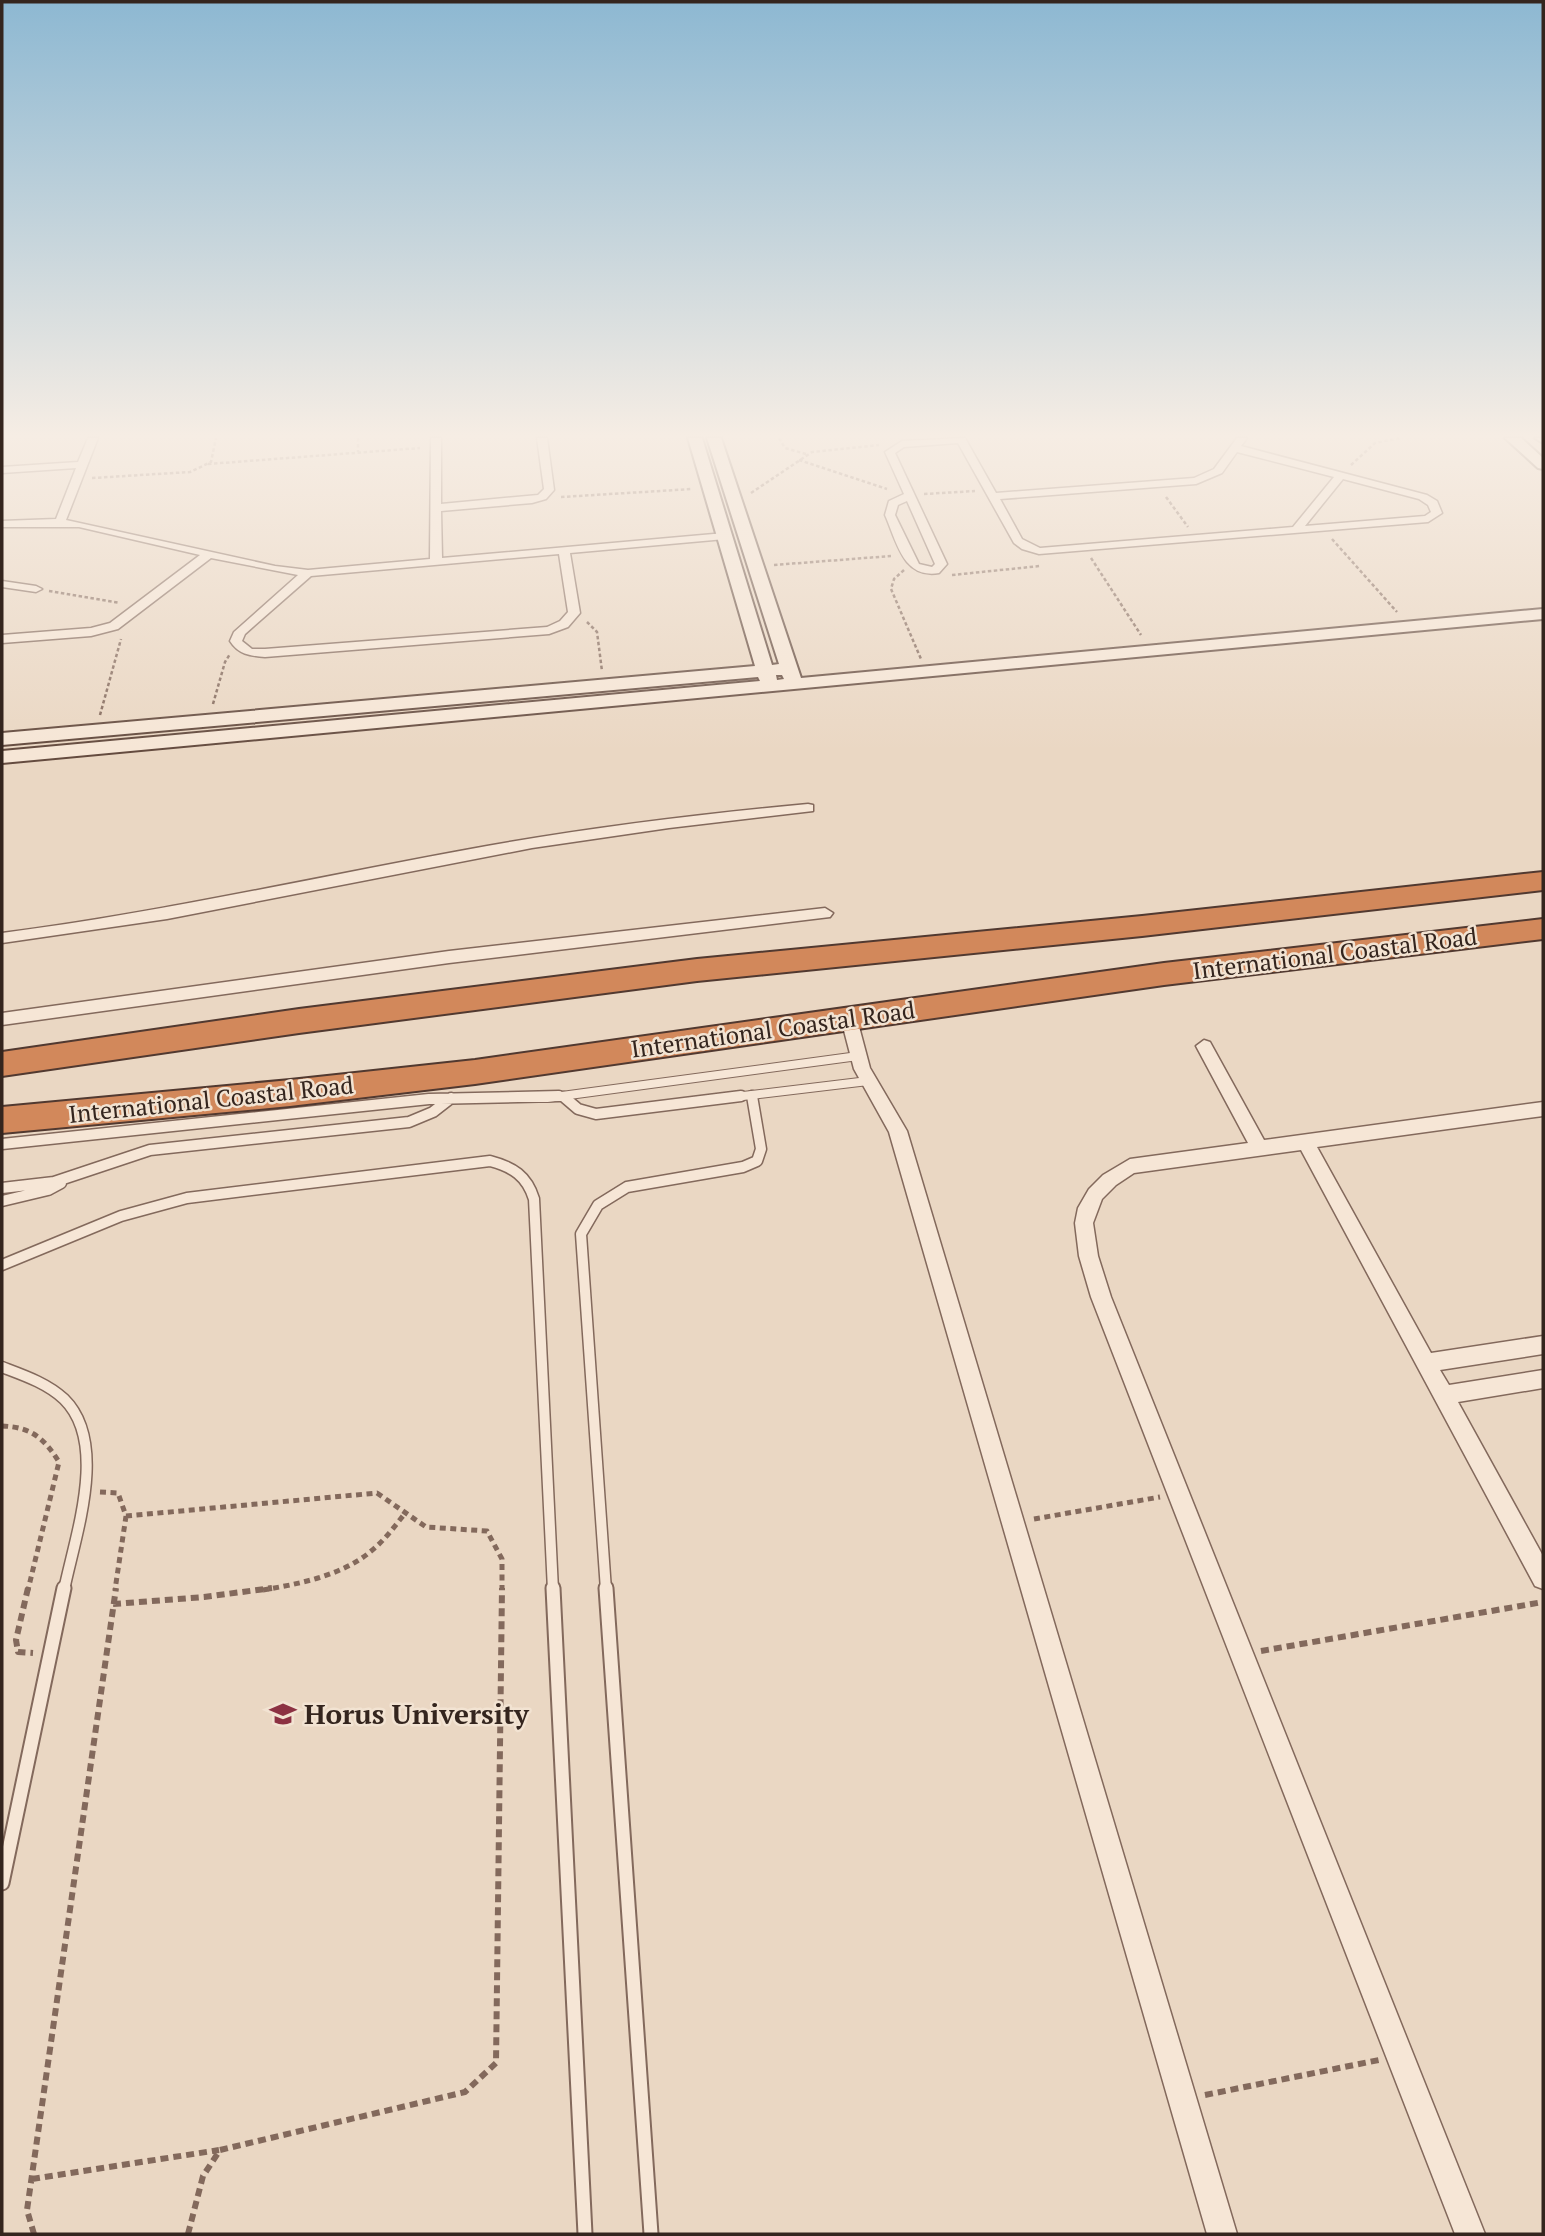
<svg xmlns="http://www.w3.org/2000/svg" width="1545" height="2236" font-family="'PT Serif',serif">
  <rect width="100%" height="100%" fill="#ead7c3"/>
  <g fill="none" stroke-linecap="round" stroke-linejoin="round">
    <!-- lane-far2 casing -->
    <g stroke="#83695c" stroke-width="10">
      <path id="lane-far2" d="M 752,1095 L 753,1098
        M 447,1098 L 547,1098 L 858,1056
        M 726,1098 L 868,1081"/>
    </g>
    <!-- lane-far1 casing -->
    <g stroke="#83695c" stroke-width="13">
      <path id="lane-far1" d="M 564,1097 L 578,1109 L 596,1114 L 741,1096
        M 2,1144 L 429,1099 L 559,1096
        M 2,1188 L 54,1182 L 150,1150 L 409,1122 L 433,1112 L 451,1098
        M 2,1201 L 48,1190 L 61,1183
        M 2,1265 L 121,1216 L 187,1198 L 490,1161 C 513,1167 527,1176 534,1199 L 553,1590
        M 2,1367 C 23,1375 47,1383 64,1399 C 109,1443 75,1536 64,1590
        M 606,1590 L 581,1234 L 598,1205 L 627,1187 L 743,1167 L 757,1161 L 761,1149 L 752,1096"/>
    </g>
    <!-- lane casing -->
    <g stroke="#83695c" stroke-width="17">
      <path id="lane" d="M 553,1588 L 585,2234
        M 606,1588 L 651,2234
        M 2,1883 L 64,1588"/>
    </g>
    <!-- street casing -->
    <g stroke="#83695c" stroke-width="3">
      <path id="street" d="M 88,438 L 98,438 L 66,520 L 275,566 L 308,570 L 430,559 L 431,438 L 441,438 L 441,504 L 538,495 L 544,489 L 537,438 L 547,438 L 554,490 L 546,499 L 532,503 L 441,511 L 442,558 L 725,533 L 731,536 L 725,539 L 570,553 L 580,613 L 568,627 L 549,634 L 265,657 C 250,656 238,654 230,641 L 234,632 L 298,575 L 211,558 L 118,629 L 91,636 L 2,643 L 2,635 L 91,628 L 110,623 L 200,555 L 79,527 L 2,527 L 2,521 L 56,519 L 76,468 L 2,473 L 2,467 L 78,462 ZM 559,554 L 568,612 L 560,621 L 547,627 L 265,649 L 252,649 L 242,641 L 245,634 L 311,576 Z
        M 965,438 L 996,493 L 1194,478 L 1214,469 L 1237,438 L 1247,438 L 1241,446 L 1427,495 L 1437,501 L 1442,513 L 1428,522 L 1039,554 L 1022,549 L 1014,543 L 958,443 L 904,447 L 895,453 L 947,564 L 939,573 C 903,579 897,542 885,515 L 889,501 L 904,494 L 885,452 L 902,441 ZM 1237,452 L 1334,477 L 1293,527 L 1040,548 L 1022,539 L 1000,499 L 1196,484 L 1222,473 ZM 1343,479 L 1419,499 L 1428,505 L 1431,512 L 1425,516 L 1305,526 ZM 907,501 L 935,564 L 932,567 L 919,564 L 895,515 L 898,505 Z
        M 2,581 L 36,586 L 42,589 L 36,592 L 2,587 Z
        M 808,804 L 813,805 L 813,811 L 669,828 L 532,848 L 167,919 L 2,943 L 2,933 C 165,912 325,875 487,846 C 594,827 701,814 808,804 Z
        M 825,908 L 833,913 L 830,917 L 449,963 L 2,1025 L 2,1013 L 449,951 Z
        M 849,1013 L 857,1019 L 870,1068 L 907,1131 L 1237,2234 L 1207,2234 L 889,1132 L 854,1069 L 841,1019 Z
        M 1204,1040 L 1210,1042 L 1264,1140 L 1543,1102 L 1543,1116 L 1317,1147 L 1431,1353 L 1543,1336 L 1543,1354 L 1440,1370 L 1449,1385 L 1543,1370 L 1543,1388 L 1458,1402 L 1543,1556 L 1543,1589 L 1535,1586 L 1301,1150 L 1134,1173 L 1116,1185 L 1102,1199 L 1093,1223 L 1098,1256 L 1111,1297 L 1485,2234 L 1455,2234 L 1091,1297 L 1079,1256 L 1075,1223 L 1078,1208 L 1089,1189 L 1103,1175 L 1130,1159 L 1248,1143 L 1196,1046 Z"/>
    </g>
    <!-- secondary casing -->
    <g stroke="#644b3f" stroke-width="4">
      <path id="secondary" d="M 688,438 L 702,438 L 772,665 L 779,664 L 707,438 L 721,438 L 801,678 L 1543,609 L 1543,619 L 2,763 L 2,751 L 760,681 L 758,677 L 2,745 L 2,733 L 755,666 ZM 776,675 L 782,675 L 784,679 L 777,680 Z
        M 1505,438 L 1521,438 L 1543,458 L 1543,469 L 1538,468 Z
        M 1535,438 L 1543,438 L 1543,443 Z"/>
    </g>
    <!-- highway casing -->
    <g stroke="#513930" stroke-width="4">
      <path id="highway" d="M 1543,872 L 1543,890 L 1142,936 L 697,981 L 299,1033 L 2,1076 L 2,1052 L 299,1009 L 697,959 L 1142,916 Z
        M 1543,919 L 1543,939 L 1164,985 L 475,1084 L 290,1106 L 2,1133 L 2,1107 L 290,1080 L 475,1060 L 1164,963 Z"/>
    </g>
    <!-- path-far2 -->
    <path stroke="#83695c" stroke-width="2.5" stroke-dasharray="3.5 2.5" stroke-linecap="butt" d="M 358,438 L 358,452
      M 779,438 L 785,448 L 806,454
      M 799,460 L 887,489
      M 208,464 L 420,448
      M 1351,465 L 1375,443 L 1400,438
      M 92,478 L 190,472 L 211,462 L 216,438
      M 751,493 L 812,452 L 879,445
      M 924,494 L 975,491
      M 561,497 L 692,489
      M 1166,497 L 1188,527
      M 1332,539 L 1397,612
      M 1091,558 L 1141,635
      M 774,565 L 891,556
      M 904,570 L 894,579 L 891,589 L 921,659
      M 952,575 L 1040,566
      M 49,591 L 120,603
      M 587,622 L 597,632 L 602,671
      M 213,704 L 225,662 L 230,654
      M 100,715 L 121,639"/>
    <!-- path-far1 -->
    <path stroke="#83695c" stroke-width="5" stroke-dasharray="6 4.5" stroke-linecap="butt" d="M 2,1426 C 31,1427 44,1438 59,1462 L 28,1590
      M 100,1492 L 118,1493 L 126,1516 L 115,1590
      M 126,1516 L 377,1493 L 426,1527 L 487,1531 L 502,1559 L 502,1590
      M 1034,1519 L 1160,1497
      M 263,1590 C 298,1584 341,1576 370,1552 C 384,1541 395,1526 406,1512"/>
    <!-- path -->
    <path stroke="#83695c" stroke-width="6" stroke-dasharray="8 5" stroke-linecap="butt" d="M 28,1588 L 16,1640 L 18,1652 L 33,1653
      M 113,1604 L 204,1597 L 272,1588
      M 1261,1651 L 1543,1602
      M 1205,2095 L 1379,2060
      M 32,2179 L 219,2150
      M 34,2234 L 27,2210 L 116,1588
      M 188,2234 L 203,2176 L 220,2150 L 465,2092 L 496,2063 L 502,1588"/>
    <!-- lane-far2 -->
    <use href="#lane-far2" stroke="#f6e6d6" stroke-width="8"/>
    <!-- lane-far1 -->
    <use href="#lane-far1" stroke="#f6e6d6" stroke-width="10"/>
    <!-- lane -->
    <use href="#lane" stroke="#f6e6d6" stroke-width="13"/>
    <!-- street -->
    <use href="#street" fill="#f6e6d6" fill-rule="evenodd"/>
    <!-- secondary -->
    <use href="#secondary" fill="#f6e6d6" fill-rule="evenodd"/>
    <!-- highway -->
    <use href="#highway" fill="#d2885b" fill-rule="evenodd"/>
  </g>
  <!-- sky -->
  <linearGradient id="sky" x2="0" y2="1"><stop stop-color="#8db8d2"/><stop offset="0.58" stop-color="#f6ede4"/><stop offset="1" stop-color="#f6ede4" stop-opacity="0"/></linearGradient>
  <rect width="1545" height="751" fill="url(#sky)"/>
  <!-- icons -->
  <defs>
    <g id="university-bare" transform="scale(2.1)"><path d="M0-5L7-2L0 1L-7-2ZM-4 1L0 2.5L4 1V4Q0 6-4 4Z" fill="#8c3142" stroke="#f2e3d2" stroke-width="2.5" paint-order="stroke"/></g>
  </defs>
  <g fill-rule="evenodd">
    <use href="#university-bare" x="283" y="1714"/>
  </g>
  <g text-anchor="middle" stroke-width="5" stroke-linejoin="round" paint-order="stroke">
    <!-- street labels -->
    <g font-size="24" fill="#34251e" stroke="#f2e3d2">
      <text transform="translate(1335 954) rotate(-7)" y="8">International Coastal Road</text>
      <text transform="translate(773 1030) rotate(-8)" y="8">International Coastal Road</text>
      <text transform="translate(211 1100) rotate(-6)" y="8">International Coastal Road</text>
    </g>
    <!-- near-poi labels -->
    <g font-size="28" font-weight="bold" fill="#34251e" stroke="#f2e3d2" text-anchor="start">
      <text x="304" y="1724">Horus University</text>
    </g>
  </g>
  <!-- border -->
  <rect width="1545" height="2236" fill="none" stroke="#34251e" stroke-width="7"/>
</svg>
